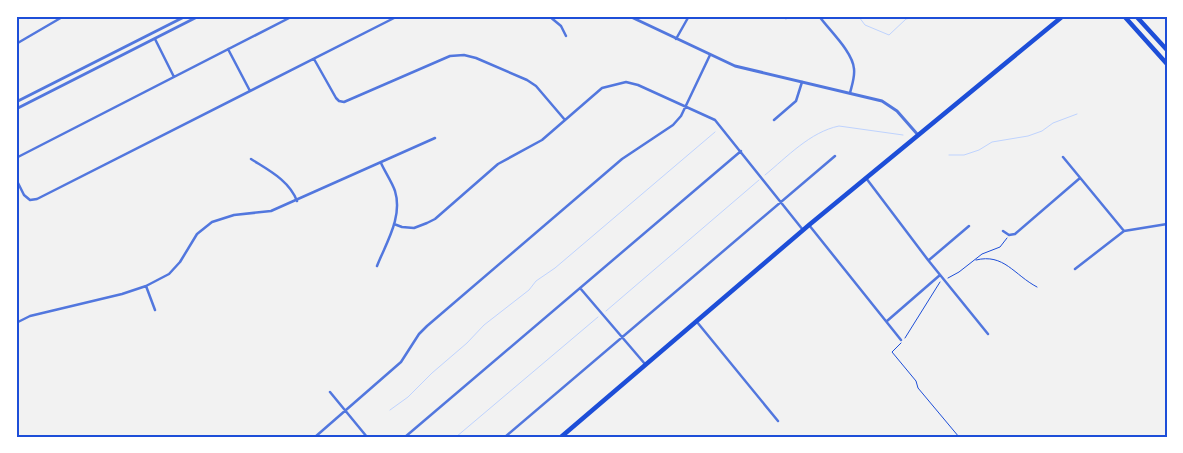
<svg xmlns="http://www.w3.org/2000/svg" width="1183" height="453" font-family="'Archivo Narrow',sans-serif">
  <rect width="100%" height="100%" fill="#f2f2f2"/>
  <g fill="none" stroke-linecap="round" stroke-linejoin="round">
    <!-- stream -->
    <path stroke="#bfd3fe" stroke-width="1" d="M 859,17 L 865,25 L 889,35 L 906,19 L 919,16
      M 949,155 L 964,155 L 979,150 L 992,142 L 1028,136 L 1042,131 L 1053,123 L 1077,114
      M 765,175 C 787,157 810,132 839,126 L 903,135
      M 606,311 L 759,180
      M 390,410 L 408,397 L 432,373 L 467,343 L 484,325 L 529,290 L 536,281 L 555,268 L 715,132
      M 456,437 L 598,317"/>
    <!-- path -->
    <path stroke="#1d4ed8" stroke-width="1" d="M 976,260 C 1004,253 1014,275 1037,287
      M 948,278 L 959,272 L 982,254 L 1000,247 L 1007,238
      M 905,338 L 940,282
      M 901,343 L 892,352 L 916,381 L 918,388 L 959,437"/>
    <!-- minor -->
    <path stroke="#5277de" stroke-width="2.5" d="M 549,16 L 561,26 L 566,36
      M 819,16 C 829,30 853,52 854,69 C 855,77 852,85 850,93
      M 786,18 L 789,16
      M 155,39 L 174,77
      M 676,39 L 689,16
      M 16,44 L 64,16
      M 228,49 L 250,91
      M 314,59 L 336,98 L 339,101 L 344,102 L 450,56 L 464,55 L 476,58 L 527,80 L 536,86 L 565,120
      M 774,120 L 796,101 L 802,82
      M 1063,157 L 1124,231
      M 16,158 L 293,16
      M 251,159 C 268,170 289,180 297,201
      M 866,178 L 928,260 L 988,334
      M 16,179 L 24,195 L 30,200 L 37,199 L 398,16
      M 394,224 L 402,227 L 414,228 L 427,223 L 435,219 L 498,164 L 542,140 L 602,88 L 626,82 L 638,85 L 715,120 L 803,230
      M 809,225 L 901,340
      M 1003,231 L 1009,235 L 1015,234 L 1080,178
      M 929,260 L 969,226
      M 377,266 C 386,243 403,217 395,191 C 392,182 385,172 381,163
      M 1075,269 L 1124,231 L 1167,224
      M 146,286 L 155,310
      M 580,288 L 645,364
      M 887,321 L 940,275
      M 697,322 L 778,421
      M 16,323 L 30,316 L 122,294 L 146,286 L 169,274 L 180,262 L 197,234 L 212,222 L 234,215 L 271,211 L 435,138
      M 330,392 L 367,437
      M 315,437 L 401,362 L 419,334 L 427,326 L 622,159 L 673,125 L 681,116 L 710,55
      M 405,437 L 741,151
      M 505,437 L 835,156"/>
    <!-- tertiary -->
    <path stroke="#5277de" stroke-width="3" d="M 629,16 L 735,66 L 882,101 L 897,111 L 918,135
      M 16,102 L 186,16
      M 16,109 L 199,16"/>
    <!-- primary -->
    <path stroke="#1d4ed8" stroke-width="4.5" d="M 1124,16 L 1167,64
      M 1136,16 L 1167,50
      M 561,437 L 809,225 L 1063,16"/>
  </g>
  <!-- border -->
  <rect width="1183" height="453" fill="none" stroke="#ffffff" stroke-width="35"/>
  <rect x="18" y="18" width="1148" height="418" fill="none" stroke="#1d4ed8" stroke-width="2"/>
</svg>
